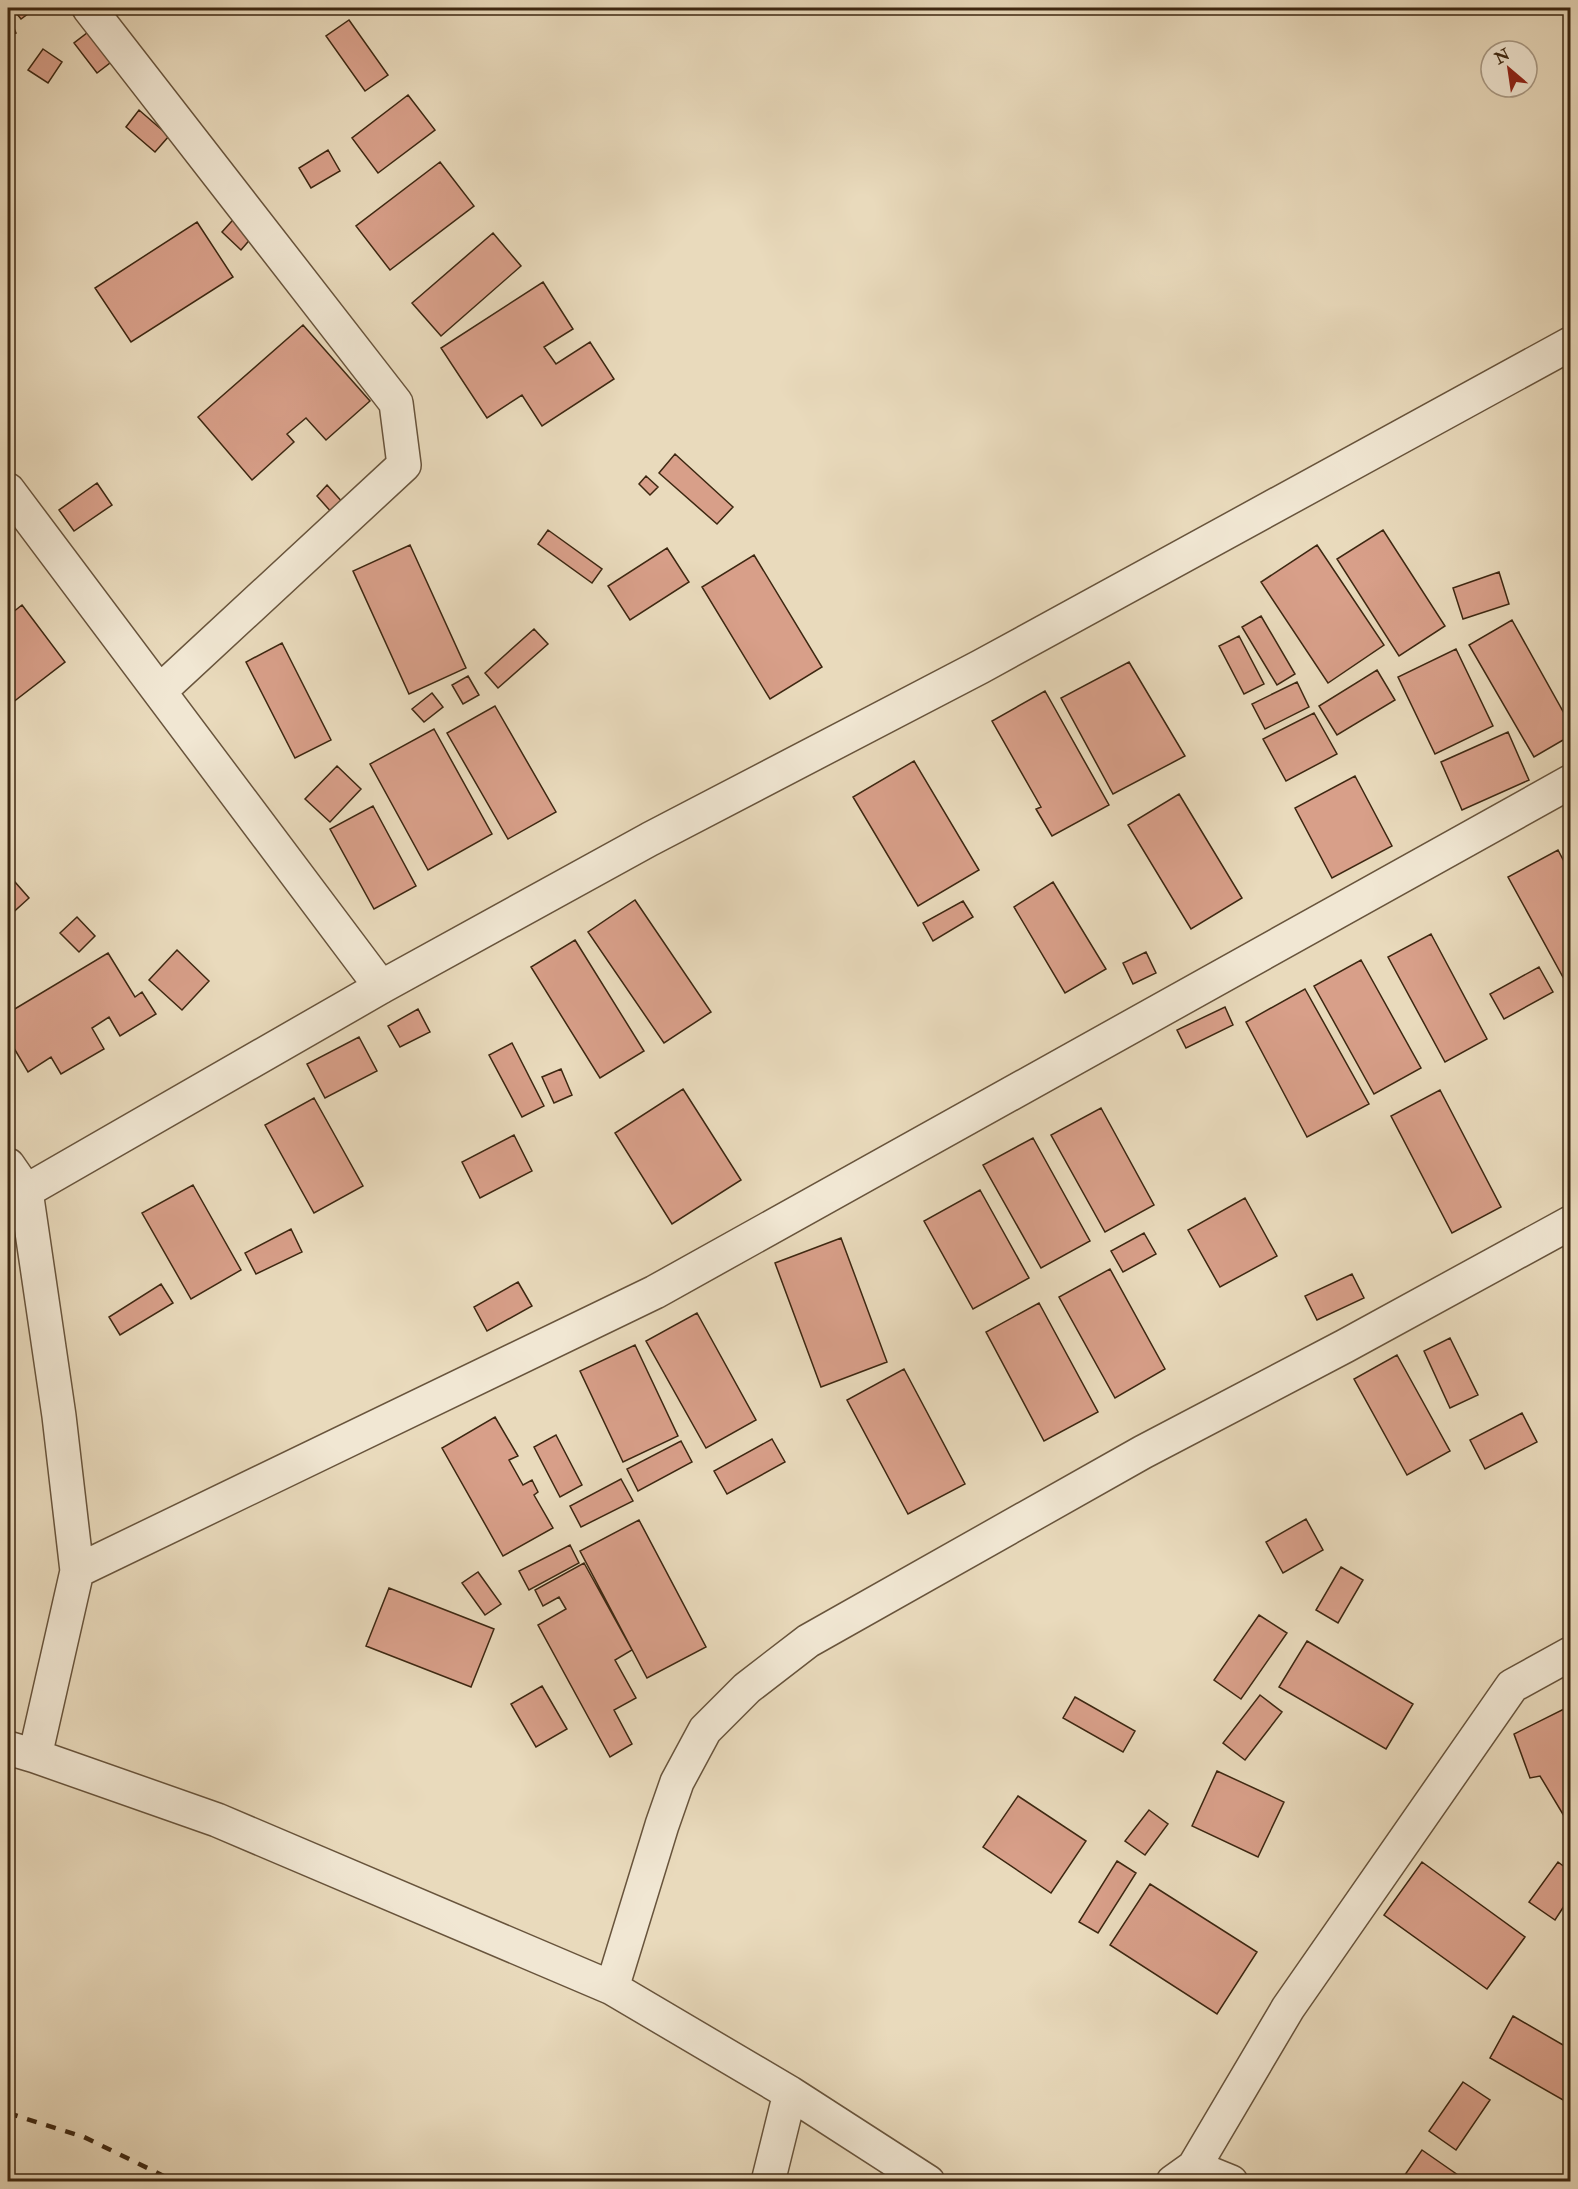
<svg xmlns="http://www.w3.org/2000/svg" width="1578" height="2189" font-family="'IM FELL Double Pica',serif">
  <rect width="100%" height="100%" fill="#e9dabc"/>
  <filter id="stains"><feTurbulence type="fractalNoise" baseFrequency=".00333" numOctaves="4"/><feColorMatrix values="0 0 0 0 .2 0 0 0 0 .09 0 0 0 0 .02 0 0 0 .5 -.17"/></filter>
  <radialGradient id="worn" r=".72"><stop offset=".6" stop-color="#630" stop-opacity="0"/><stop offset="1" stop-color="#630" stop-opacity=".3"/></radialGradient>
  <!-- building -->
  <path fill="#d89f89" stroke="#3d2711" stroke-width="1.5" d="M 12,8 L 36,8 L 21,19 Z
    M 8,14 L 16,33 L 8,36 Z
    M 349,20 L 388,75 L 365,91 L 326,36 Z
    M 96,26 L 119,56 L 97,73 L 74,43 Z
    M 43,49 L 62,62 L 48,83 L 28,70 Z
    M 408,95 L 435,130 L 378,173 L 352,138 Z
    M 139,110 L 169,136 L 155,152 L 126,127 Z
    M 328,150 L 340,171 L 311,188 L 299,168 Z
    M 440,162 L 474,206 L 390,270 L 356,226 Z
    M 240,212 L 259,229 L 241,250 L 222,232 Z
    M 197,222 L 233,277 L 131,342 L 95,288 Z
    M 493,233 L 521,266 L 441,336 L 412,303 Z
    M 543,282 L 573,329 L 544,347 L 556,364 L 590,342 L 614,379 L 542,426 L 522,395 L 487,418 L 441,348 Z
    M 303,325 L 370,401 L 326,440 L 306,418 L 287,434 L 294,442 L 252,480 L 198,417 Z
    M 675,454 L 733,507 L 717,524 L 659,473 Z
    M 646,476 L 658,487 L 650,495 L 639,484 Z
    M 97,483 L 112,505 L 74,531 L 59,510 Z
    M 327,485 L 344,504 L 333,514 L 317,496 Z
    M 548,530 L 602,569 L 592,583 L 538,544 Z
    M 1383,530 L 1445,626 L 1399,656 L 1337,559 Z
    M 410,545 L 466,668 L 409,694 L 353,571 Z
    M 1317,545 L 1384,645 L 1328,683 L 1261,582 Z
    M 667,548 L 689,582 L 630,620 L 608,586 Z
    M 754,555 L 822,667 L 770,699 L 702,587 Z
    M 1499,572 L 1509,604 L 1463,619 L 1453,588 Z
    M 22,605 L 65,662 L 8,706 L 8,616 Z
    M 1261,616 L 1295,674 L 1277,685 L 1242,627 Z
    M 1512,620 L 1570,724 L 1570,736 L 1534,757 L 1469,645 Z
    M 534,629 L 548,644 L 498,688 L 485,673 Z
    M 1239,636 L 1264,684 L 1244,694 L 1219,646 Z
    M 282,643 L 331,740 L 295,758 L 246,662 Z
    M 1456,649 L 1493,726 L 1435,754 L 1398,677 Z
    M 1129,662 L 1185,756 L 1113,794 L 1061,698 Z
    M 1377,670 L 1395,700 L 1337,735 L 1319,706 Z
    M 468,676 L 479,695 L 463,704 L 452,685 Z
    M 1297,682 L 1309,707 L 1265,729 L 1252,704 Z
    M 1045,691 L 1109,805 L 1052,836 L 1036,809 L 1041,807 L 992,721 Z
    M 432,693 L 443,707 L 424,722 L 412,709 Z
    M 495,706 L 556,812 L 508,839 L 447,733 Z
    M 1314,713 L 1337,754 L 1286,781 L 1263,739 Z
    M 434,729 L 492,834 L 428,870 L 370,764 Z
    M 1508,732 L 1529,780 L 1462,810 L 1441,762 Z
    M 914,761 L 979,870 L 918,906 L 853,797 Z
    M 337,766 L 361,789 L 330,822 L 305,799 Z
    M 1355,776 L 1392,846 L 1332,878 L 1295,808 Z
    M 1179,794 L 1242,898 L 1191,929 L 1128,825 Z
    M 373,806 L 416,886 L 374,909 L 330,829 Z
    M 1558,850 L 1570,873 L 1570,990 L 1508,877 Z
    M 8,874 L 29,898 L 8,917 Z
    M 1053,882 L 1106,969 L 1065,993 L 1014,907 Z
    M 635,900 L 711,1012 L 664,1043 L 588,932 Z
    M 963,901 L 973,917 L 933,941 L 923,923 Z
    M 77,917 L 95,936 L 79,952 L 60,933 Z
    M 1431,934 L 1487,1039 L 1445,1062 L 1388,957 Z
    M 575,940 L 644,1051 L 600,1078 L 531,967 Z
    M 177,950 L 209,981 L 182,1010 L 149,980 Z
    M 1146,952 L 1156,973 L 1133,984 L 1123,963 Z
    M 108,953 L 135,997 L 142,992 L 156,1014 L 120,1036 L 109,1017 L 92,1028 L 104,1049 L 61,1074 L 51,1057 L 28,1072 L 8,1038 L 8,1013 Z
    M 1361,960 L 1421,1068 L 1374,1094 L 1314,986 Z
    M 1539,967 L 1553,992 L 1504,1019 L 1490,994 Z
    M 1305,989 L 1369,1104 L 1307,1137 L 1246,1022 Z
    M 1225,1007 L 1233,1025 L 1186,1048 L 1177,1030 Z
    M 418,1009 L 430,1032 L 400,1047 L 388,1026 Z
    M 359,1037 L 377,1071 L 325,1098 L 307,1064 Z
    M 512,1043 L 544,1106 L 522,1117 L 489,1055 Z
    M 561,1069 L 572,1095 L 554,1103 L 542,1077 Z
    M 683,1089 L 741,1180 L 672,1224 L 615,1133 Z
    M 1440,1090 L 1501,1207 L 1452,1233 L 1391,1116 Z
    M 314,1098 L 363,1186 L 314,1213 L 265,1125 Z
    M 1101,1108 L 1154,1205 L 1105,1232 L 1051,1135 Z
    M 514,1135 L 532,1171 L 480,1198 L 462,1162 Z
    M 1033,1138 L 1090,1241 L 1041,1268 L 983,1165 Z
    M 193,1185 L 241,1270 L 191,1299 L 142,1213 Z
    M 980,1190 L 1029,1278 L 973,1309 L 924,1221 Z
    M 1245,1198 L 1277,1256 L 1220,1287 L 1188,1230 Z
    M 291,1229 L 302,1252 L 256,1274 L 245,1253 Z
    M 1144,1233 L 1156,1254 L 1123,1272 L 1111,1251 Z
    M 841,1238 L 887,1362 L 821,1387 L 775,1263 Z
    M 1110,1269 L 1165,1369 L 1115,1398 L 1059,1297 Z
    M 1352,1274 L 1364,1298 L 1317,1320 L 1305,1296 Z
    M 518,1282 L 532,1306 L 487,1331 L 474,1307 Z
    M 161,1284 L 173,1303 L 120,1335 L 109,1317 Z
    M 1039,1303 L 1098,1412 L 1044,1441 L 986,1332 Z
    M 697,1313 L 756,1420 L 706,1448 L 646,1341 Z
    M 1450,1338 L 1478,1395 L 1450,1408 L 1424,1351 Z
    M 635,1345 L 678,1436 L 623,1462 L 580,1371 Z
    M 1397,1355 L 1450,1451 L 1407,1475 L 1354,1379 Z
    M 904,1369 L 965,1484 L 908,1514 L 847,1400 Z
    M 1522,1413 L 1537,1442 L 1485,1469 L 1470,1440 Z
    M 495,1417 L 518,1456 L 509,1460 L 523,1485 L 532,1480 L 538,1492 L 534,1495 L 553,1528 L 503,1556 L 442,1448 Z
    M 556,1435 L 582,1485 L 560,1497 L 534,1447 Z
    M 772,1439 L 785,1462 L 727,1494 L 714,1471 Z
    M 681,1441 L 692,1462 L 638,1491 L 627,1469 Z
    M 621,1479 L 633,1501 L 581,1527 L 570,1506 Z
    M 1306,1519 L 1323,1550 L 1283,1573 L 1266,1542 Z
    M 639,1520 L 706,1647 L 647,1678 L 580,1551 Z
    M 570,1545 L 579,1563 L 529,1590 L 519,1571 Z
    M 584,1563 L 632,1650 L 615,1660 L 636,1698 L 614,1710 L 632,1744 L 610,1757 L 538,1625 L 566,1609 L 559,1597 L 543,1606 L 535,1590 Z
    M 1341,1567 L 1363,1580 L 1338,1623 L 1316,1610 Z
    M 478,1572 L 501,1604 L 485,1615 L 462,1583 Z
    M 389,1588 L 494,1629 L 471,1687 L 366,1646 Z
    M 1259,1615 L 1287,1633 L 1241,1699 L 1214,1680 Z
    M 1307,1641 L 1413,1704 L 1386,1749 L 1279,1687 Z
    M 542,1686 L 567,1729 L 536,1747 L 511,1704 Z
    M 1260,1695 L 1282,1712 L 1245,1760 L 1223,1743 Z
    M 1075,1697 L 1135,1731 L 1123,1752 L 1063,1718 Z
    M 1570,1706 L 1570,1826 L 1540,1776 L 1530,1778 L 1514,1734 Z
    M 1217,1771 L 1284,1802 L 1258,1857 L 1192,1826 Z
    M 1018,1796 L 1086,1841 L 1051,1893 L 983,1847 Z
    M 1149,1810 L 1168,1824 L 1145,1855 L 1125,1841 Z
    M 1117,1861 L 1136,1873 L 1098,1933 L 1079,1922 Z
    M 1422,1862 L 1525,1937 L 1487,1989 L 1384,1915 Z
    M 1558,1862 L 1570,1871 L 1570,1897 L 1555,1920 L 1529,1902 Z
    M 1150,1884 L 1257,1952 L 1217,2014 L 1110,1945 Z
    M 1513,2016 L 1570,2049 L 1570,2104 L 1490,2058 Z
    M 1463,2082 L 1490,2100 L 1456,2150 L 1429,2131 Z
    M 1422,2150 L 1468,2182 L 1400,2182 Z"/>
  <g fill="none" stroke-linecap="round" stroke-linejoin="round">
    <!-- street casing -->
    <g stroke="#68543c" stroke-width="36">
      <path id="street" d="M 89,8 L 396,403 L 404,465 L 160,691
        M 8,490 L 381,987
        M 8,1165 L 26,1191
        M 77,1571 L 655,1292 L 1570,782
        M 8,1748 L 35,1756 L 217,1820 L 612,1988 L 790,2093 L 928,2182
        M 35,1756 L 77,1571 L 59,1416 L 26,1191 L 381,987 L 650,839 L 980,667 L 1570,344
        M 612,1988 L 662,1825 L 677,1782 L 705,1730 L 747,1688 L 808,1641 L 1143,1452 L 1345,1346 L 1570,1223
        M 1194,2167 L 1288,2008 L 1512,1686 L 1570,1654
        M 768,2182 L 790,2093
        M 1173,2182 L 1194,2167 L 1231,2182"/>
    </g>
    <!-- street -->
    <use href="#street" stroke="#f1e7d3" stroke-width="33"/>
    <!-- rail -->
    <path stroke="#3d2711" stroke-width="4.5" stroke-dasharray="10 10" stroke-linecap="butt" d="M 8,2113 L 84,2137 L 176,2182"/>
  </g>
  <!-- margin -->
  <rect width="1578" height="2189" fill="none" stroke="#e9dabc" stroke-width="30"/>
  <rect x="9" y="9" width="1560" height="2171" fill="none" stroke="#3d2711" stroke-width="3"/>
  <rect x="15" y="15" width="1548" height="2159" fill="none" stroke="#3d2711" stroke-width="1.5"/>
  <!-- north arrow -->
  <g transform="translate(1509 69) rotate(331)"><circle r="28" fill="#f1e7d3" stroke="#a99a85" stroke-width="1.5"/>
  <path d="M0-4.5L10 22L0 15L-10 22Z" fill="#8f2418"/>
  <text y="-9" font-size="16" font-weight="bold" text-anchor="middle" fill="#3d2711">N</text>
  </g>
  <rect width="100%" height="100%" filter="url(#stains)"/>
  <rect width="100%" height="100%" fill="url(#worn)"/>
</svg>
